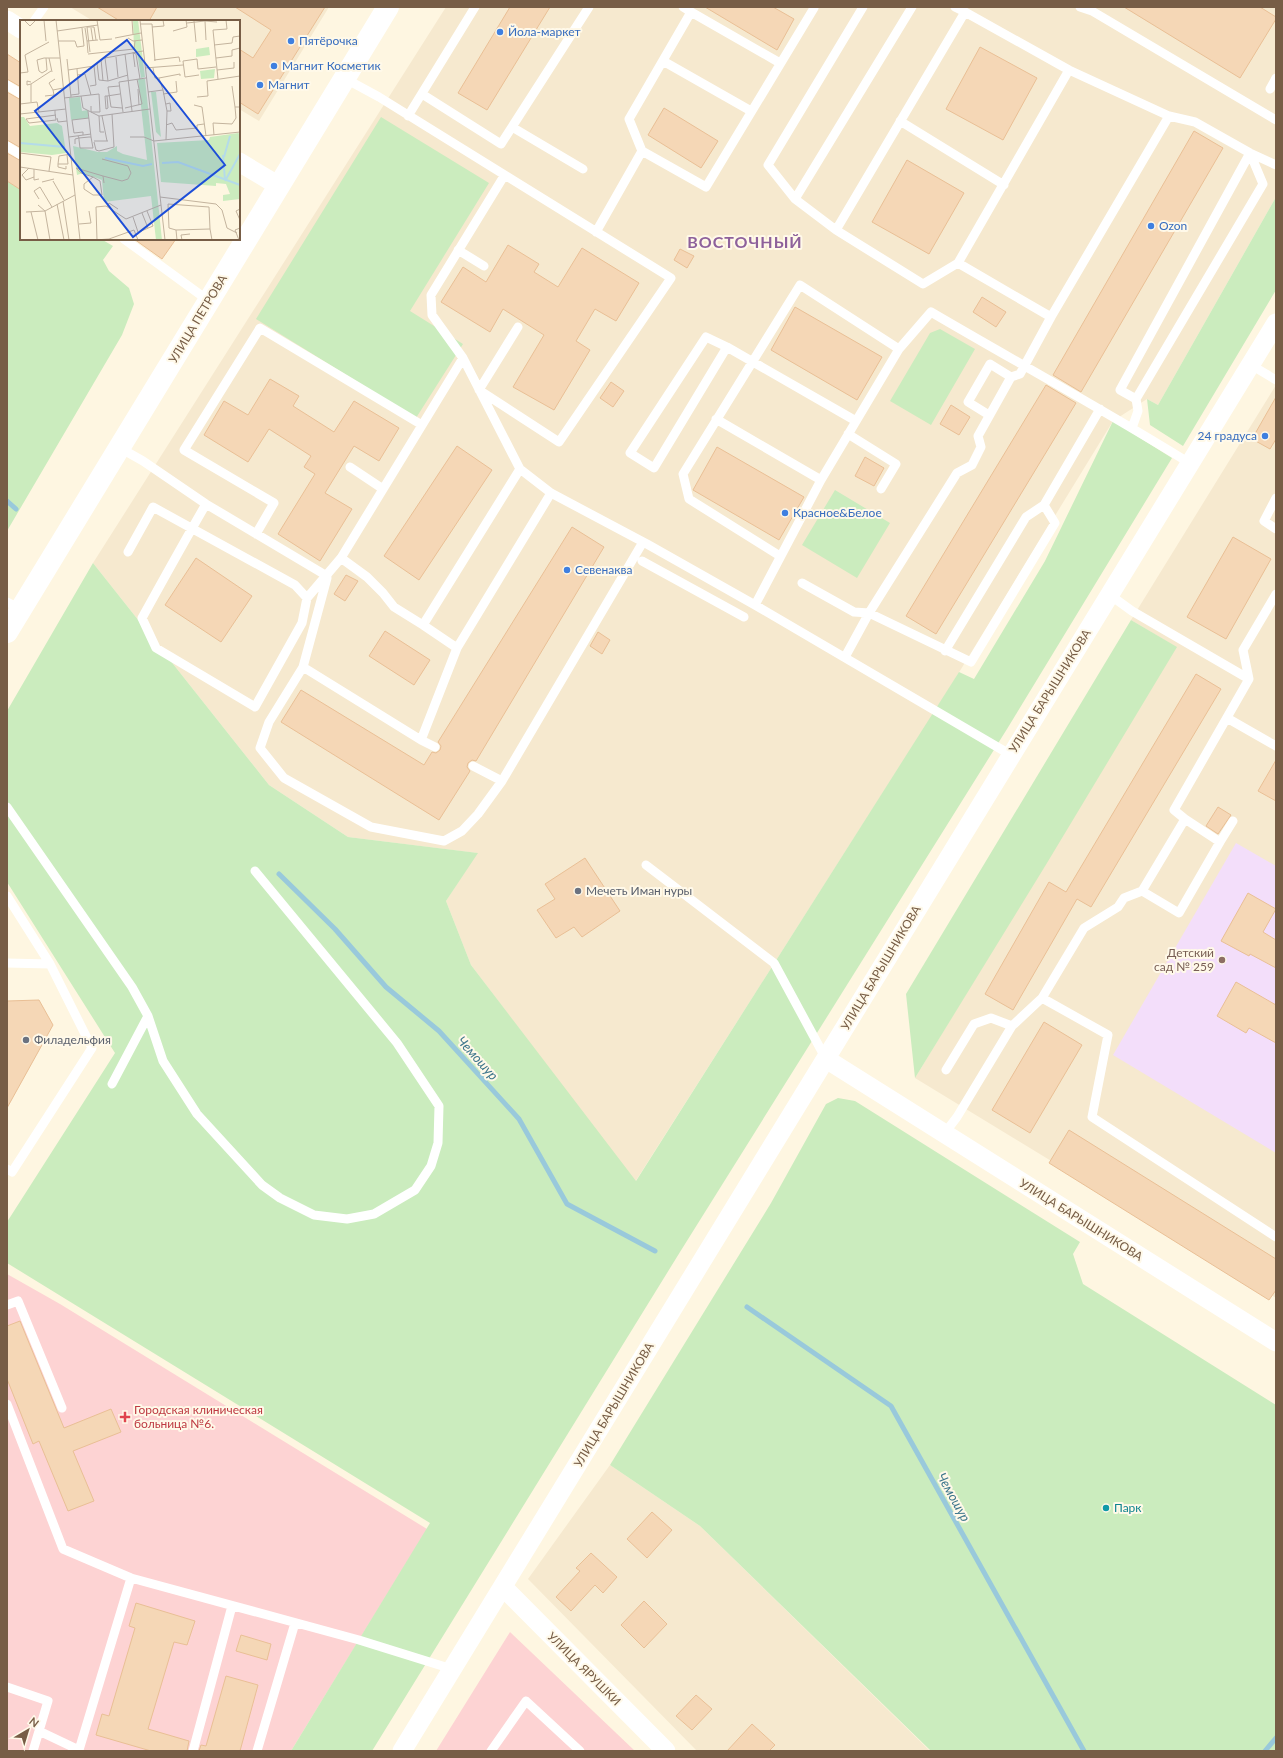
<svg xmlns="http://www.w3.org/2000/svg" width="1283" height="1758" font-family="Lato,sans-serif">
  <rect width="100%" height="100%" fill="#fef6e1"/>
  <!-- residential -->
  <path fill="#f6e9cf" d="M 70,7 L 329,7 L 259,121 L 239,109 L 239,21 L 93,21 Z
    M 446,7 L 1276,7 L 1276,197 L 1158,405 L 1147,399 L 1113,421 L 947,692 L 635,1182 L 471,965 L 446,901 L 477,853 L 348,837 L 269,785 L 93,563 Z
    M 1276,385 L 1276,1298 L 915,1078 L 1176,647 L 1131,620 Z
    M 610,1465 L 700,1526 L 930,1751 L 697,1751 L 528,1579 Z"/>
  <!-- education -->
  <path fill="#f3defa" d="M 1236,843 L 1276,866 L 1276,1153 L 1113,1055 Z"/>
  <!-- medical -->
  <path fill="#fdd3d3" d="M 7,1274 L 60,1304 L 427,1529 L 291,1751 L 7,1751 Z
    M 510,1632 L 635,1751 L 436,1751 Z"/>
  <!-- green -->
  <path fill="#cbecbe" d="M 381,117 L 489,183 L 410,311 L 463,344 L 416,418 L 256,319 Z
    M 7,181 L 21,190 L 21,239 L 101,239 L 113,246 L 103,260 L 109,271 L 129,288 L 134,304 L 122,335 L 7,531 Z
    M 1276,197 L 1276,290 L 1183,446 L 1150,425 L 1147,399 L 1158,405 Z
    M 940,329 L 975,349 L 931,425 L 890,401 L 930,333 Z
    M 1113,421 L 1172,458 L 1007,729 L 680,1252 L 372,1751 L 291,1751 L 430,1523 L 7,1263 L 7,1222 L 115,1053 L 7,882 L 7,711 L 93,563 L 269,785 L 348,837 L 478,853 L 446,901 L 471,965 L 636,1181 L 959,672 L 974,679 L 1045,561 Z
    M 835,490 L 890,523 L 857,578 L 802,545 Z
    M 1131,620 L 1177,647 L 1047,863 L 915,1078 L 906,994 Z
    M 838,1098 L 855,1101 L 1080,1242 L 1073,1254 L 1083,1284 L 1276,1405 L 1276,1751 L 931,1751 L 700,1526 L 610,1465 L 771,1203 L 826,1104 Z"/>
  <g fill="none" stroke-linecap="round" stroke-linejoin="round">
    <!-- stream -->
    <path stroke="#99c9db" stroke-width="5" d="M 7,501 L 16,509
      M 279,874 L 335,929 L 386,987 L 439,1031 L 519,1119 L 567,1204 L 655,1251
      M 747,1307 L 891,1406 L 1084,1751
      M 1265,1751 L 1276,1738"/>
  </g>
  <!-- building -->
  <path fill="#f5d7b6" stroke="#e9bf95" d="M 97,7 L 157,7 L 149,21 L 120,21 Z
    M 235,7 L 325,7 L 258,114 L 239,102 L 239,49 L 253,58 L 271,30 Z
    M 510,7 L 550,7 L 487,110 L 458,93 Z
    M 705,7 L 773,7 L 794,19 L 777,50 Z
    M 1124,7 L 1260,7 L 1276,17 L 1276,19 L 1240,78 Z
    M 980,47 L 1037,78 L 1003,140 L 946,109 Z
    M 7,54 L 21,63 L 21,87 L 7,79 Z
    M 7,92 L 21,100 L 21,148 L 7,140 Z
    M 664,108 L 718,141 L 701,168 L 648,135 Z
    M 1194,131 L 1223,148 L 1081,392 L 1053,375 Z
    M 7,153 L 21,161 L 21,190 L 7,181 Z
    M 907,160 L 964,193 L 929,254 L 872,222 Z
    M 134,239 L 176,239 L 162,259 Z
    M 508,245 L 539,264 L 534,272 L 558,287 L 582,248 L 639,283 L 616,321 L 595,309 L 576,341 L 590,350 L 554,410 L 513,387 L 544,335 L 503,309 L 490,332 L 441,302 L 463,267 L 486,282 Z
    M 680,249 L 694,256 L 687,268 L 674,260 Z
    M 982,297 L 1006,312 L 996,327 L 973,312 Z
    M 795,307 L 882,357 L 857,400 L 771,350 Z
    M 270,379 L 299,396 L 293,406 L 334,432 L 354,401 L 399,428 L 379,461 L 354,446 L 325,493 L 352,509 L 320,561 L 278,534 L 315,474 L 304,467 L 311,456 L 269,429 L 248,462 L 204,435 L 224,401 L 248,415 Z
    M 611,382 L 624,391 L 613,407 L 600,398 Z
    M 1046,385 L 1076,403 L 936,634 L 906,616 Z
    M 1276,397 L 1276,439 L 1270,449 L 1252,439 Z
    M 951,405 L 970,417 L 959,435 L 940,424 Z
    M 457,446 L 492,470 L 419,580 L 384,556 Z
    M 717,447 L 804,497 L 779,540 L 693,490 Z
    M 865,457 L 884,468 L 874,486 L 855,476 Z
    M 572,527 L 604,547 L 476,761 L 472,760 L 468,763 L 467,767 L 470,771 L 439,820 L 281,722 L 301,690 L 424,765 L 432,752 L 436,753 L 440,750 L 441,746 L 438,742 Z
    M 1233,537 L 1271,559 L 1226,639 L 1187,617 Z
    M 196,558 L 252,596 L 221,642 L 165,605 Z
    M 346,575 L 358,581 L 345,601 L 334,594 Z
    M 385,631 L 430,660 L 414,685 L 369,656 Z
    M 598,632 L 610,640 L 602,654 L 590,646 Z
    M 1196,674 L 1221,689 L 1091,907 L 1077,899 L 1013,1010 L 985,994 L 1049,882 L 1066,892 Z
    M 1276,760 L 1276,801 L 1258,791 Z
    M 1218,807 L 1231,815 L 1218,834 L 1206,826 Z
    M 585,858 L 620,911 L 582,937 L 574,927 L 556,938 L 537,910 L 555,899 L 545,884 Z
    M 1248,893 L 1276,909 L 1263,932 L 1276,940 L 1276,968 L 1250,954 L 1249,956 L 1221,941 Z
    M 1236,982 L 1276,1005 L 1276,1043 L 1249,1028 L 1246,1033 L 1217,1016 Z
    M 39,1000 L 53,1025 L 7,1108 L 7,1001 Z
    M 1044,1022 L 1082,1045 L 1030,1133 L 992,1110 Z
    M 1069,1130 L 1276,1259 L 1276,1290 L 1269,1300 L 1049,1163 Z
    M 20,1321 L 64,1428 L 111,1409 L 121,1432 L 73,1451 L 94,1501 L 68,1511 L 39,1441 L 33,1444 L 7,1379 L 7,1326 Z
    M 652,1512 L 672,1530 L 647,1558 L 627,1539 Z
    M 591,1553 L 617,1577 L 603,1593 L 595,1585 L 571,1611 L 556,1597 L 580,1571 L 576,1568 Z
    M 644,1601 L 667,1624 L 644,1648 L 621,1625 Z
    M 136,1603 L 195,1621 L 187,1645 L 174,1642 L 148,1729 L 189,1741 L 187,1751 L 151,1751 L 96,1735 L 102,1714 L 109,1716 L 135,1628 L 129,1626 Z
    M 241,1635 L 271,1644 L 267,1660 L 236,1651 Z
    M 226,1676 L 258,1685 L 240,1751 L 199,1751 L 201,1745 L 206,1746 Z
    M 696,1695 L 712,1709 L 692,1730 L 676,1716 Z
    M 752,1724 L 775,1745 L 769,1751 L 727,1751 Z"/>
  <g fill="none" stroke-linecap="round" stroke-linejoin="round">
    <!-- service -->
    <path stroke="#fff" stroke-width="9" d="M 955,7 L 965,12
      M 1080,7 L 1092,11 L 1276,120
      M 691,12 L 780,63
      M 34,21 L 44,7
      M 663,61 L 751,111
      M 344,78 L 379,97 L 671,278 L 559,442 L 479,390 L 518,327
      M 7,85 L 21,94
      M 1270,89 L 1276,78
      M 422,94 L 501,144 L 589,7
      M 408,116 L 475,7
      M 900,121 L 1004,185
      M 512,127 L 583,169
      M 7,146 L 21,155
      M 642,151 L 706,187 L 814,8 L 813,7
      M 504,176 L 431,295 L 432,315 L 463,358 L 520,469 L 551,493 L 647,544 L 755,605 L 1011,755
      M 795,199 L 912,7
      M 836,230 L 795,199 L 768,165 L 863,7
      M 596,232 L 642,151 L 629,119 L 691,12 L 683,7
      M 124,239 L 209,301
      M 458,250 L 484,266
      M 958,263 L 1069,70
      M 1051,317 L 958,263 L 923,284 L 836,230 L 965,12 L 1069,70 L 1169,116 L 1195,122 L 1250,153 L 1276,165
      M 727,347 L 654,468 L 630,453 L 706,337 L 727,347 L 856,421
      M 1251,365 L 1276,380
      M 1136,399 L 1120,390 L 1250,153
      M 989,415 L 968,402 L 990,364 L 1011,377
      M 716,419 L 821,480
      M 1132,428 L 1138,411 L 1136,399 L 1263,184 L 1250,153
      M 848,434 L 896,464 L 881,489
      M 120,448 L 143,461 L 206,504 L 327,576
      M 350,467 L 383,489
      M 1276,498 L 1264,521 L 1276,529
      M 256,534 L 274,503 L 184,450 L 260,328 L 422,425
      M 128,552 L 153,507 L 295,585 L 307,598 L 302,623 L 255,707 L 156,648 L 142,618 C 163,580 184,542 206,504
      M 780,556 L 689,499 L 683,474 L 800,285 L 899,349
      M 341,558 L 367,577 L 383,593 L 394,607 L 423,625
      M 642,561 L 744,617
      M 327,578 L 303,667 L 421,740 L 435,747
      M 802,583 L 854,612 L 869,613 L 971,662 L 1055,523 L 1044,505 L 1100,409
      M 307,598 L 341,558 L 463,358
      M 7,602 L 21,609
      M 755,605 L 821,480 L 899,349 L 931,312 C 1018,363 1106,411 1191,464
      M 457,648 L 423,625 L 520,469
      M 945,651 L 1026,517 L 1044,505
      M 845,657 L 869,613 L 957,473 L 972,465 L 981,447 L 978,436 L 1011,377 L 1020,374 L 1051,317 L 1169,116
      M 303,667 L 269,722 L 260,748 L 284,778 L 371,827 L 444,841 L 462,831 L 478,814 L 502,781 L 643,542
      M 1249,679 L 1243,650 L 1276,594
      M 1227,718 L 1276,746
      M 421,740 L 457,648 L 551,493
      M 473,766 L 502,781
      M 7,807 L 132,987 L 148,1016 L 112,1084
      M 1220,842 L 1233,821
      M 646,865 L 774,963 L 826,1059
      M 1142,891 L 1179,913 L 1220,842 L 1185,819
      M 7,896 L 50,964 L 92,1048 L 12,1172 L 7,1169
      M 7,963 L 50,964
      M 1042,998 L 1108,1035 L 1092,1117 L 1276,1237
      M 148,1016 L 163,1061 L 197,1114 L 262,1185 L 280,1198 L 314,1215 L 347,1219 L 374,1214 L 415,1190 L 431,1166 L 438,1143 L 439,1106 L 397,1043 L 255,871
      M 946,1070 L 974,1024 L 991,1018 L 1012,1026
      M 944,1134 L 957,1117 L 1012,1026 L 1042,998 L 1084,928 L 1118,907 L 1124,898 L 1142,891 L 1185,819 L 1174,810 L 1249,679 L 1132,611 L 1110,595
      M 7,1305 L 18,1301 L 62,1408
      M 7,1404 L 63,1549 L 131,1578 L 359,1640 L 452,1669
      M 7,1687 L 48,1701 L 33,1751
      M 39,1731 L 79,1750 L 131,1578
      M 193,1751 L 232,1606
      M 257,1751 L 295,1623
      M 491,1751 L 526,1701 L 580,1751"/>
    <!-- minor -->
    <path stroke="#fff" stroke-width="19" d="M 7,20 L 21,29
      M 239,162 L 279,186
      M 826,1059 L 1276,1342
      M 503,1587 L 666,1751
      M 402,1751 L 1276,323"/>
    <!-- secondary -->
    <path stroke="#fff" stroke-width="22" d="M 7,632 L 388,7"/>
  </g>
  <!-- markers -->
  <g fill="#3f7fe0" stroke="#fff9e9" stroke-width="1.5">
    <circle cx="500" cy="32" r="4"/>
    <circle cx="291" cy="41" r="4"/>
    <circle cx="274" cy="66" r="4"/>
    <circle cx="260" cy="85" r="4"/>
    <circle cx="1151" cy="226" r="4"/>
    <circle cx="1265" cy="436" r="4"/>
    <circle cx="785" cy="513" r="4"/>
    <circle cx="567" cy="570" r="4"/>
  </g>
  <g fill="#6b7280" stroke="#fff9e9" stroke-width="1.5">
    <circle cx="578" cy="891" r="4"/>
    <circle cx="26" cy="1040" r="4"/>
  </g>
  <circle fill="#8d6e63" stroke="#fff9e9" stroke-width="1.5" cx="1222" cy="960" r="4"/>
  <path fill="#e0444e" stroke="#fff9e9" stroke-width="1.5" d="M123 1411h4v4h4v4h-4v4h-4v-4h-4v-4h4z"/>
  <circle fill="#0f9aa8" stroke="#fff9e9" stroke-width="1.5" cx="1106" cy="1508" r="4"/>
  <g text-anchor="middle" stroke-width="4" stroke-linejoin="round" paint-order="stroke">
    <!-- shop labels -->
    <g font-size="12" fill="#366cbe" stroke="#fff9e9" text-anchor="start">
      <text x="508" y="36">Йола-маркет</text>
      <text x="299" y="45">Пятёрочка</text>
      <text x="282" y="70">Магнит Косметик</text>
      <text x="268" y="89">Магнит</text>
      <text x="1159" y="230">Ozon</text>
      <text x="1257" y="440" text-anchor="end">24 градуса</text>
      <text x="793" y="517">Красное&amp;Белое</text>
      <text x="575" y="574">Севенаква</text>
    </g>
    <!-- street labels -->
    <g font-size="12" fill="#775d46" stroke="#fff9e9">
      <text transform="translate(198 319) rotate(-59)" y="4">УЛИЦА ПЕТРОВА</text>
      <text transform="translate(1050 691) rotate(-58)" y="4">УЛИЦА БАРЫШНИКОВА</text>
      <text transform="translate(881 968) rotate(-59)" y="4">УЛИЦА БАРЫШНИКОВА</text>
      <text transform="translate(1081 1220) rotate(32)" y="4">УЛИЦА БАРЫШНИКОВА</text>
      <text transform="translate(614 1405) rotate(-59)" y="4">УЛИЦА БАРЫШНИКОВА</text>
      <text transform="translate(584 1669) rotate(45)" y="4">УЛИЦА ЯРУШКИ</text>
    </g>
    <!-- worship labels -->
    <g font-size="12" fill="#5b616d" stroke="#fff9e9" text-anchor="start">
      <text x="586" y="895">Мечеть Иман нуры</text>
      <text x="34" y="1044">Филадельфия</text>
    </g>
    <!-- education labels -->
    <g font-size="12" fill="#785e54" stroke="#fff9e9" text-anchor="end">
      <text x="1214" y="957">Детский<tspan x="1214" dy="14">сад № 259</tspan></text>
    </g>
    <!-- health labels -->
    <g font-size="12" fill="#be3a42" stroke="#fff9e9" text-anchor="start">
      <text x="134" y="1414">Городская клиническая<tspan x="134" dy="14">больница №6.</tspan></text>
    </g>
    <!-- culture labels -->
    <g font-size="12" fill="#0d838f" stroke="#fff9e9" text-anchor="start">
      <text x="1114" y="1512">Парк</text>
    </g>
    <!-- water labels -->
    <g font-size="13" font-style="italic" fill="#3d768c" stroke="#fff9e9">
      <text transform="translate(478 1058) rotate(48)" y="5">Чемошур</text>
      <text transform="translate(954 1497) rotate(61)" y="5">Чемошур</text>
    </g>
    <!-- district labels -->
    <g font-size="16" font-weight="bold" letter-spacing="1" fill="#8e619b" stroke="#fff9e9">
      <text x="745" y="248">ВОСТОЧНЫЙ</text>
    </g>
  </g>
  <!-- overview -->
  <g transform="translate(20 20)">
    <rect width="220" height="220" fill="#fef6e1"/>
    <path d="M 113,0 L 118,0 L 125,57 L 121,58 L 117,32 L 114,30 ZM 189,27 L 190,35 L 176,37 L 176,29 ZM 195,49 L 194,58 L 181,59 L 180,51 ZM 118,59 L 125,59 L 142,220 L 136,220 L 131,176 L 84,182 L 82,160 L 63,153 L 57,155 L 53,126 L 78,132 L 87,132 L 97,126 L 97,131 L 103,134 L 127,140 ZM 131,72 L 136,72 L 141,117 L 136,112 ZM 60,77 L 62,91 L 68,90 L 68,98 L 51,100 L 49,78 ZM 0,97 L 4,97 L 10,106 L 37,103 L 42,106 L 46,133 L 32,135 L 0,132 ZM 218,113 L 220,114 L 220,179 L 203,181 L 203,175 L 210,174 L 206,164 L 196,163 L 196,166 L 141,162 L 137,123 L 189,120 L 190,117 Z" fill="#cbecbe"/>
    <path fill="none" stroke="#b4dbe9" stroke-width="2" d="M 0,123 L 45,127M 203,135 L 205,160M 204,137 L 210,116M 85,138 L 123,146 L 132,144M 142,143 L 158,142 L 220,165M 205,161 L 220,134"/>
    <path fill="none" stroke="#c4b49e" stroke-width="1" d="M 4,0 L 10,6 L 16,0M 24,0 L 26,21M 36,0 L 60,220M 77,0 L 80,20 L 92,19M 112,0 L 113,14M 120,0 L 145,220M 174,1 L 176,22M 185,1 L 197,2M 167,3 L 185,1 L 186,20M 120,4 L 132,4 L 135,41M 132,7 L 144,6 L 143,0M 65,8 L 67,21 L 78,20M 71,8 L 73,21M 37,11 L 78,5M 153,11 L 167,7 L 166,0M 95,18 L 121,13M 108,18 L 113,21 L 122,20M 38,21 L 55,21 L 57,27 L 64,26 L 62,8M 67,21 L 68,33M 194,25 L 212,23 L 213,17 L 220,16M 70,32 L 67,7 L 74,7 L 76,20M 113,32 L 115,47M 113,33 L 116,34 L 120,59M 68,34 L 114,29 L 115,21M 105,34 L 112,91M 96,37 L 98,57M 26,38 L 27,50 L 22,53 L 19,51 L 17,40 L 24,38 L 29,38M 196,38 L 212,36 L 212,30 L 220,28M 47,39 L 51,77M 81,39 L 83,61M 134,40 L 159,37 L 160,42M 77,43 L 79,60 L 88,61M 125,48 L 163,45M 133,48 L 135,58 L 139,58 L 143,70M 48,50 L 74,46 L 76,65 L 70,66M 197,50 L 214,48 L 214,42M 32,52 L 29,38 L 40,38M 0,53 L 8,52 L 5,35 L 29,22M 57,55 L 65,54 L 71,75M 108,55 L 88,61 L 85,38 L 123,31M 179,55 L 165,57 L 163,41 L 177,39 L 178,49 L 196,47M 139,58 L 160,54 L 160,56M 198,59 L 193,10 L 207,9 L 206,0M 11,64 L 7,65 L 7,61 L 11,62M 99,66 L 88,67 L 91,87 L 102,88M 212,66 L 215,87M 118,69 L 119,85M 33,70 L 29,63 L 35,59M 128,72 L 143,70 L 147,91 L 146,120M 143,74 L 157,72 L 156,61M 51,75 L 59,74 L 57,49M 25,76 L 34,75 L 33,70 L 43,68M 61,76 L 63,88 L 79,96 L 130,89M 87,76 L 88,88 L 86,89 L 85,76 L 87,76 L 100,74M 177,77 L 188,76 L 187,61 L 220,56M 44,78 L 79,74 L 80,92 L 71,92 L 71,86M 11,82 L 11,64 L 31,51M 0,84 L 17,82 L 19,92M 146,84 L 150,83 L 151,91 L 147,91M 174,85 L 182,87 L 186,116M 105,88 L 122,84 L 117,59M 35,90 L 35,93 L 36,100 L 9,103 L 6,99 L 36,95M 68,91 L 71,117M 103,92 L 99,62 L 126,58M 0,94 L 46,89M 79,96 L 80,112 L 84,112M 82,96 L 87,121M 37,98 L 38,102 L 47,101M 146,105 L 152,103 L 156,110 L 177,108 L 177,105 L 184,104M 63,115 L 63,112 L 54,113 L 52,100 L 69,98M 194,115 L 193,103 L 212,104 L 216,98 L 215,87 L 220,87M 49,117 L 71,114M 110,117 L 124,117 L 134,121 L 220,112M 74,121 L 88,121M 74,122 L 76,130 L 79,131 L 94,127 L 92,94M 55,124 L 55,119 L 59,118 L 69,117 L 71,117 L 73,128 L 60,128 L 59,120 L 59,118 L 58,116M 0,133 L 31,137 L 29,151M 47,135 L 48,144 L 38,144 L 39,136 L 51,134M 82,139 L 108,146 L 111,153 L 108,159 L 102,161 L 83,156M 38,144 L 38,147 L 46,149 L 46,146M 0,147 L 53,155M 9,148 L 2,155 L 6,160 L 14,157M 56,148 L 61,153 L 73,157 L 80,161 L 82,175 L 73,175 L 64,169 L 64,164 L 73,157M 56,148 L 83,156 L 84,163M 14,149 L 14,160 L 19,159M 33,161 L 44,180M 22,162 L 34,159M 140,177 L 196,184 L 202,190 L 207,208 L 217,213M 19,179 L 14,171 L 20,167 L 32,187M 43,181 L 49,220M 37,184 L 44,220M 18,185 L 25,191 L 30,220M 87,187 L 89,183 L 98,189M 220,189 L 216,191 L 220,200M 6,192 L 25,191 L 55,175M 11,192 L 18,220M 122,193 L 128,208M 113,197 L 118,212M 59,204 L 71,203 L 69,191M 156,210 L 149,208 L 148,184 L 189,187 L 190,209M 119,212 L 133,206 L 127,191M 75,220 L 89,219 L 114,210 L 118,220M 77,220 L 76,187 L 86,186 L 106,199 L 141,185M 157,220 L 156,210 L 190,209 L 192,220M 162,220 L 161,215 L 170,214M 219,220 L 215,210 L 220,208"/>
    <path fill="#1d4ed8" fill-opacity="0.15" stroke="#1d4ed8" stroke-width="2" d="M 107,20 L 205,145 L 113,217 L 15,91 Z"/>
    <rect width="220" height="220" fill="none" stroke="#775d46" stroke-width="2"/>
  </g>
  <!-- border -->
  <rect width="1283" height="1758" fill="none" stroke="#775d46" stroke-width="16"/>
  <!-- north arrow -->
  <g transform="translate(28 1730) rotate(38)" stroke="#fff9e9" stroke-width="3" paint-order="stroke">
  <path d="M0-3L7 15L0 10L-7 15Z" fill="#775d46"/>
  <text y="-6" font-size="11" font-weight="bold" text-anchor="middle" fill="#775d46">N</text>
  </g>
</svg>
